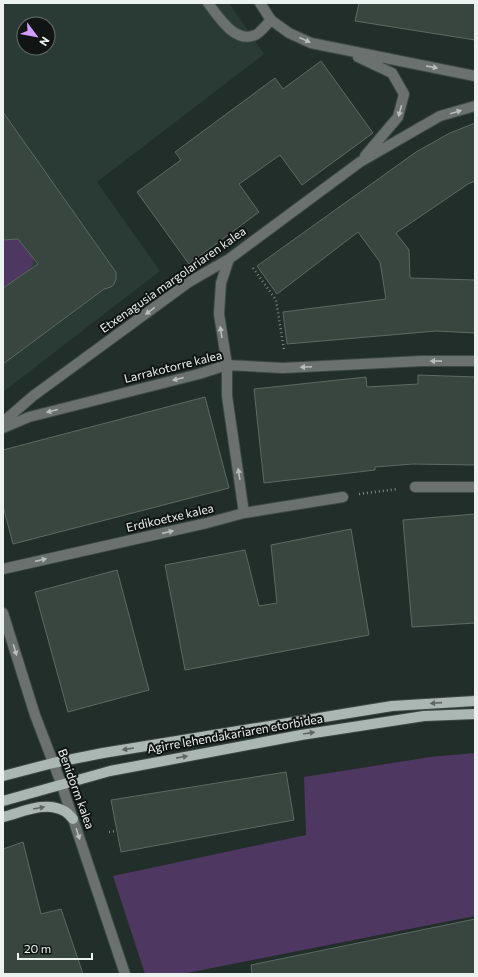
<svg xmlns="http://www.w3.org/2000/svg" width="478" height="977" font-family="Commissioner,sans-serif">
  <rect width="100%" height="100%" fill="#222e29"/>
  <!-- built -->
  <path fill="#293b34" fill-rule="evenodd" d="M 3,3 L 229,3 L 264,54 L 97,182 L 160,271 L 3,392 ZM 24,24 L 48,24 L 48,48 L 24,48 Z"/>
  <!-- green -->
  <path fill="#4e3761" d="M 3,237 L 9,240 L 18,239 L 34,259 L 33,265 L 30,269 L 3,288 Z
    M 475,753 L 475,916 L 182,974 L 145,974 L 113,876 L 306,835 L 304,777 L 430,757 Z"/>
  <!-- building -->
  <path fill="#39453f" stroke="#5d6a64" d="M 359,3 L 475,3 L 475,40 L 355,21 Z
    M 321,61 L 373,133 L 302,185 L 280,155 L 239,184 L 259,212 L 189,264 L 137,192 L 181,160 L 175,152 L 275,78 L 283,89 Z
    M 3,112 L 113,268 L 116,272 L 116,279 L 114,284 L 111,287 L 104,289 L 3,364 L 3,288 L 38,264 L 18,239 L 3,240 Z
    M 475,123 L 475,181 L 468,184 L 396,233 L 409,250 L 410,278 L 475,280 L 475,333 L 436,331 L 287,344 L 283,312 L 386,299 L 380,262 L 358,232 L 277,294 L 257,266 L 416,152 L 450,133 Z
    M 418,375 L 475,377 L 475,465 L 413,464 L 375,467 L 375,470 L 264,483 L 254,389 L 366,377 L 367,387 L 418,384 Z
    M 205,397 L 229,488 L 13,544 L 3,506 L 3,450 Z
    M 475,514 L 475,623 L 412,627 L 403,520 Z
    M 351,529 L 369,635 L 185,670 L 165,565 L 245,550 L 259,606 L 277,603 L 271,545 Z
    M 117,570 L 149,690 L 68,712 L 35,592 Z
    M 286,772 L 294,820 L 121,852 L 111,800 Z
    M 23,842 L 41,914 L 61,909 L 83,974 L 3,974 L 3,849 Z
    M 475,919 L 475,974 L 252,974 L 251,965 Z"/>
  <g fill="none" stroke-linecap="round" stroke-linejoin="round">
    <!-- minor casing -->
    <g stroke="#3e4945" stroke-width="12">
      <path id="minor" d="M 208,3 C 218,16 235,44 255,35 C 259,34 267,24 271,20
        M 260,3 L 271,20 L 289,33 L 311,43 L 475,76
        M 358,57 L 392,73 L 404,94 L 398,117 L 365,156
        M 229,259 L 221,283 L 219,314 L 227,365 L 227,396 L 244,513
        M 3,422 L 33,396 L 189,282 L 229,259 L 360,162 L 440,116 L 475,106
        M 3,428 L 29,417 L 199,374 L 227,365 L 283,368 L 422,361 L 475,361
        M 415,487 L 475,487
        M 3,569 L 207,523 L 244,513 L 343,497
        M 3,613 L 35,715 L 61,783 L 125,974"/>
    </g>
    <!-- major casing -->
    <g stroke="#3e4945" stroke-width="12">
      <path id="major" d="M 3,776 L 53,763 L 103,753 L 392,706 L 475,701
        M 3,801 L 110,771 L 301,735 L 424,716 L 475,714
        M 3,817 C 21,813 45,800 64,811 C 67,812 70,816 73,819"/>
    </g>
    <!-- path -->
    <path stroke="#828b87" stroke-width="2.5" stroke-dasharray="1 3" stroke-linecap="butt" d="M 253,268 L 276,300 L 284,350
      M 359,494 L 398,489
      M 109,832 L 117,831"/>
    <!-- minor -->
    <use href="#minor" stroke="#6b716e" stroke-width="10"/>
    <!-- major -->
    <use href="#major" stroke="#abb7b2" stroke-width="10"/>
  </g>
  <!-- one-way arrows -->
  <defs><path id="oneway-solid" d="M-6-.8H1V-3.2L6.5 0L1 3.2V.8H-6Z"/></defs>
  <g fill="#b8bebb">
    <use href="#oneway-solid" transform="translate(305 40) rotate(25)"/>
    <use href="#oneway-solid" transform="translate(432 67) rotate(11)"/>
    <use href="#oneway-solid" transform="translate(400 111) rotate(105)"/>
    <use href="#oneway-solid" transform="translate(456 112) rotate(-17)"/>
    <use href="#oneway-solid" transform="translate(150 311) rotate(144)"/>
    <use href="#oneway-solid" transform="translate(221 332) rotate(-99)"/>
    <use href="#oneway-solid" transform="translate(436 361) rotate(-179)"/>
    <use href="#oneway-solid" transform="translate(306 367) rotate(177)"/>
    <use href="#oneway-solid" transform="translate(178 379) rotate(166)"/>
    <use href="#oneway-solid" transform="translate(52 411) rotate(166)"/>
    <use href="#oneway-solid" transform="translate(239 474) rotate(-99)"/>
    <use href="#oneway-solid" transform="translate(168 532) rotate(-13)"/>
    <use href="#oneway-solid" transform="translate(41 560) rotate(-13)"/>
    <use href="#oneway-solid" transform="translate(15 650) rotate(73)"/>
    <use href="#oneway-solid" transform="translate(78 834) rotate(72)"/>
  </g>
  <g fill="#5e6662">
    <use href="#oneway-solid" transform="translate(436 703) rotate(176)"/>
    <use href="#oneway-solid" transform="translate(309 733) rotate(-9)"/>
    <use href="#oneway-solid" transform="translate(128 749) rotate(171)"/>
    <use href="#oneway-solid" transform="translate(182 757) rotate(-11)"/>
    <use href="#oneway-solid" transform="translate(39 808) rotate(-10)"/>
  </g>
  <g text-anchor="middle" stroke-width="4" stroke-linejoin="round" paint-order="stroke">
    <!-- street labels -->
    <g font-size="12" fill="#ebf2ef" stroke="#101513">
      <text transform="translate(173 280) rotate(-35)" y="4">Etxenagusia margolariaren kalea</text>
      <text transform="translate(173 367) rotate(-14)" y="4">Larrakotorre kalea</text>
      <text transform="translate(170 518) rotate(-13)" y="4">Erdikoetxe kalea</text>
      <text transform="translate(235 734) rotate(-10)" y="4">Agirre lehendakariaren etorbidea</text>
      <text transform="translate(76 789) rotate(70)" y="4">Benidorm kalea</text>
    </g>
  </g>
  <!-- border -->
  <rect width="478" height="977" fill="none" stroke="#ebf2ef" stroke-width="8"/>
  <!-- north arrow -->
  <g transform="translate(36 36) rotate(122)"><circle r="19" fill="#101513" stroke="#686d6b"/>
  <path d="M0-3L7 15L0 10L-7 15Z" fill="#d29dfd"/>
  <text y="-6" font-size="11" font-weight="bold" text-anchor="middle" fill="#ebf2ef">N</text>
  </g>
  <!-- scale -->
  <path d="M18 953v6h74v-6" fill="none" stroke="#ebf2ef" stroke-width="2"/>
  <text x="24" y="953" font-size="12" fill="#ebf2ef" stroke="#101513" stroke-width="3" paint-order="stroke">20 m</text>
</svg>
